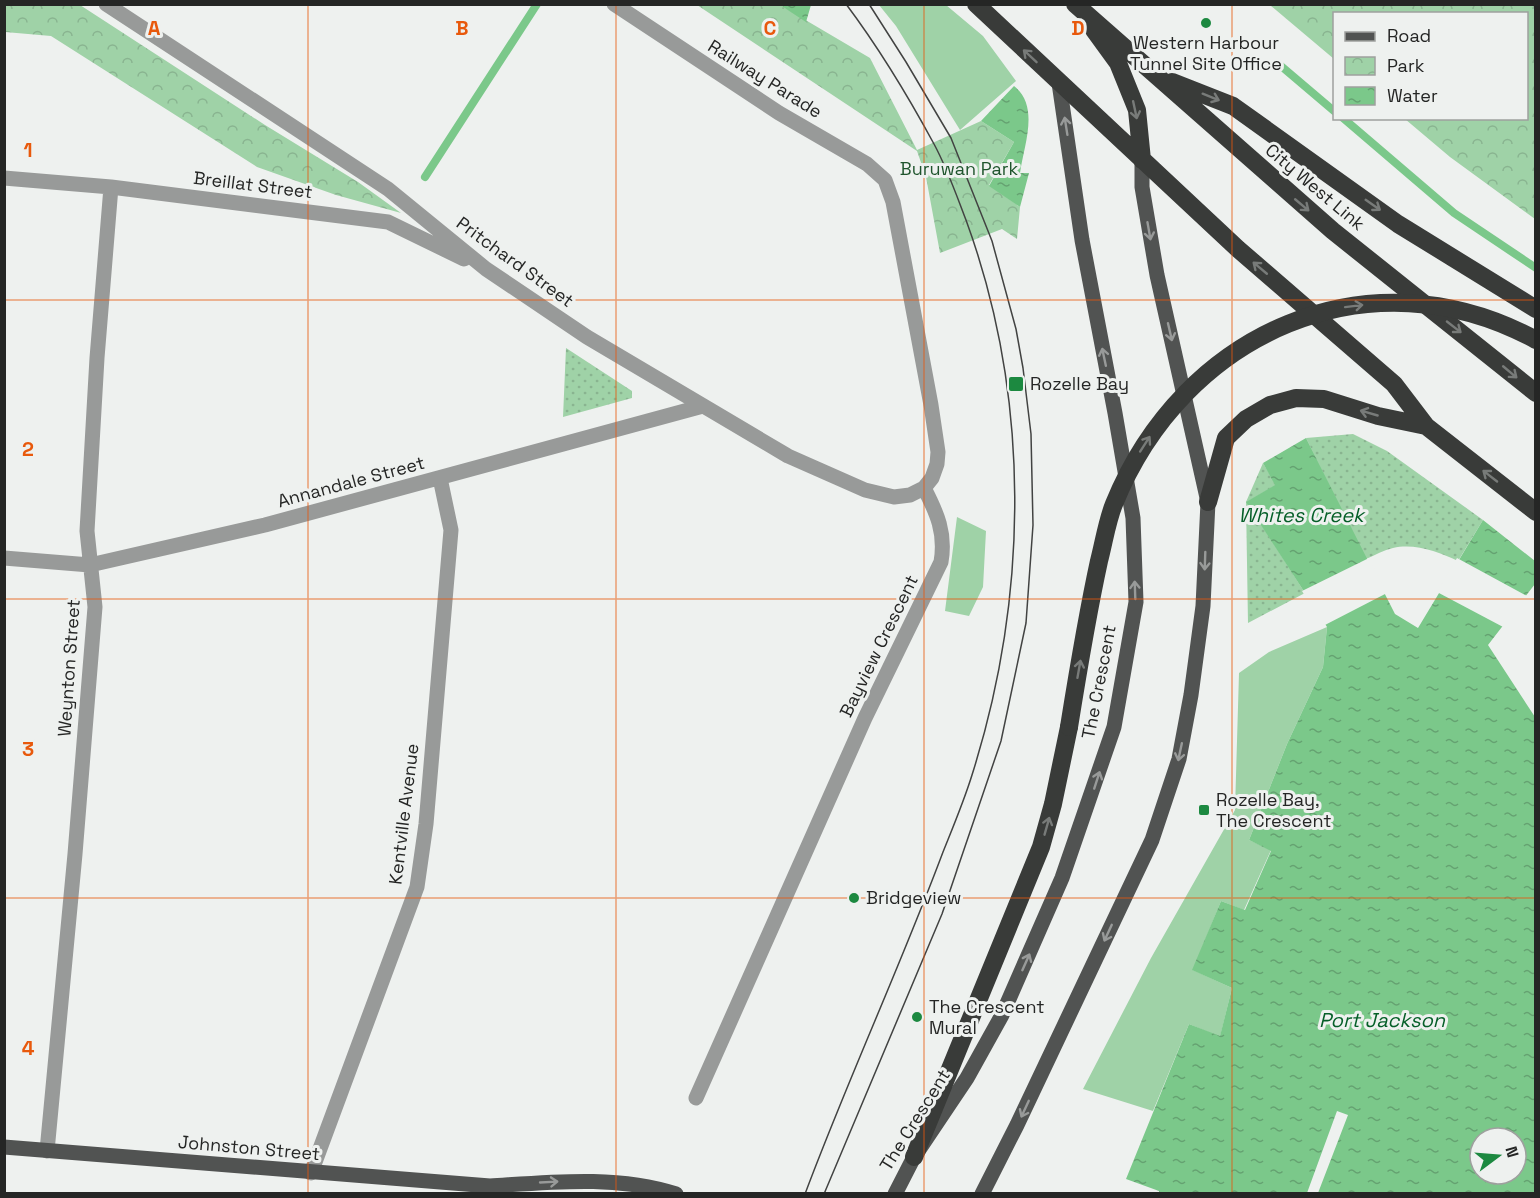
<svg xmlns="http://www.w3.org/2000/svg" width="1540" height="1198" font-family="'Space Grotesk',sans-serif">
  <defs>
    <pattern id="park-crowns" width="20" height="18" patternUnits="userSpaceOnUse" patternTransform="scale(1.5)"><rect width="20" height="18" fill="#9fd2a7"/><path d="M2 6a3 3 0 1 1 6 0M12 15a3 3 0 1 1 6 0" fill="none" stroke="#89b490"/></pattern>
    <pattern id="garden-dots" width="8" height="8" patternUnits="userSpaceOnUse" patternTransform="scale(1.5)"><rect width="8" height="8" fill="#9fd2a7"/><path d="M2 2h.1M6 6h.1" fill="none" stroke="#89b490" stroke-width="1.8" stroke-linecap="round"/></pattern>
    <pattern id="water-ripples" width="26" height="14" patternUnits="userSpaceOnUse" patternTransform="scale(1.5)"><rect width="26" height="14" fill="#7bc88a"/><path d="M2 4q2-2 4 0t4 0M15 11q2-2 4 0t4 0" fill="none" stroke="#65a271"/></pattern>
  </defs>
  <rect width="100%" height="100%" fill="#eef1ef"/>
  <!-- grass -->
  <path fill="#9fd2a7" d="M 879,5 L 946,5 L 983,36 L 1016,81 L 960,130 L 896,26 Z
    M 957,517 L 986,531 L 983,587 L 969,616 L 945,611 Z
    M 1327,627 L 1323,667 L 1287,744 L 1249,840 L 1271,850 L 1244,910 L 1221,901 L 1193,970 L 1232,988 L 1220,1037 L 1189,1024 L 1153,1111 L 1083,1089 L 1151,958 L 1235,810 L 1239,673 L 1269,652 Z"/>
  <!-- park -->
  <path fill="url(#park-crowns)" d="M 4,5 L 80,5 L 265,125 L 358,182 L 401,213 L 336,195 L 257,167 L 51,36 L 5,32 Z
    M 697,5 L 780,5 L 870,58 L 917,150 L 981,121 L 1014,142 L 989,185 L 1020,207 L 1017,239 L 1002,229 L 940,253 L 926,177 L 917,151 Z
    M 1270,5 L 1535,5 L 1535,219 L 1450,157 L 1405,119 L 1526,118 L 1526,14 L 1334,14 L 1334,59 Z"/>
  <!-- garden -->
  <path fill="url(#garden-dots)" d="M 566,348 L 632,391 L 632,398 L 563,417 Z
    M 1353,434 L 1387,451 L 1483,520 L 1458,561 C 1439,552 1415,543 1393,548 C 1384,550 1375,555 1366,559 L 1306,438 Z
    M 1263,463 L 1276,485 L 1247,502 L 1305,593 L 1248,623 L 1246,502 Z"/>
  <!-- water -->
  <path fill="url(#water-ripples)" fill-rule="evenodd" d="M 780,5 L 811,5 L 806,22 Z
    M 1014,86 C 1040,106 1024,145 1020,173 L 1029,173 L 1020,207 L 989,186 L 1014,142 L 981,121 Z
    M 1306,438 L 1395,614 L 1418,628 L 1483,520 L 1535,561 L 1535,584 L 1488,645 L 1535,717 L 1535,1193 L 1159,1194 L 1159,1191 L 1126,1179 L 1189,1024 L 1220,1036 L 1232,988 L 1192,970 L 1221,901 L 1245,910 L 1271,851 L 1249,840 L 1287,744 L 1323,667 L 1327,627 L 1246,502 L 1275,485 L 1263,463 ZM 1480,1138 L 1516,1138 L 1516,1174 L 1480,1174 Z"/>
  <!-- pier -->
  <path fill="#eef1ef" d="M 1369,558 L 1387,593 L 1323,626 L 1302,591 Z
    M 1457,558 L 1529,597 L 1505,628 L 1437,592 Z
    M 1337,1111 L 1348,1115 L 1318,1193 L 1307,1193 Z"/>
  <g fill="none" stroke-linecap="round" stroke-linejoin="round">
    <!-- stream -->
    <path stroke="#7bc88a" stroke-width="8" d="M 1281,66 L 1334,111
      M 1343,118 L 1454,213 L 1536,268
      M 425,177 L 537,4"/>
    <!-- street -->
    <path stroke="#989a99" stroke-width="15" d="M 106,4 L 388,189 L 486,269 L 587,337 L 788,456 L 865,490 L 894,497 L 910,495 L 924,488 L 932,478 L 937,464 L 938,452 L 931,405 L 893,202 L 885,180 L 867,164 L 779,113 L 614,4
      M 4,178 L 111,187 L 388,222 L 464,259
      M 4,558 L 90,565 L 265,525 L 703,406
      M 696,1098 L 865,718 L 941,562 C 946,533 937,513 924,488
      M 47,1151 L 75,854 L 95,607 L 87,531 L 97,358 L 111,187
      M 311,1173 L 417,887 L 426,824 L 451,530 L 440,478"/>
    <!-- primary -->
    <path stroke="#515352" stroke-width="15" d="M 4,1147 L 490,1186 C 552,1182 617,1175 676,1194
      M 895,1194 L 914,1157 L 967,1078 L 1002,1015 L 1062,878 L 1114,727 L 1136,602 L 1133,518 L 1115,413 L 1082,240 L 1059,83
      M 982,1194 L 1017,1125 L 1152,840 L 1179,759 L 1191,695 L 1203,606 L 1208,502 L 1157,275 L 1142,187 L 1142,160"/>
    <!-- highway -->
    <path stroke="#393b39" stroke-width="18" d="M 976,4 L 1238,249 L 1394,384 L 1426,426 L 1536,512
      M 1075,4 L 1333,231 L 1536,393
      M 1094,30 L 1118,63 L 1137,110 L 1142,160
      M 1172,82 L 1233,106 L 1398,224 L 1536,309
      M 1208,502 L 1226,438 L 1246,419 L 1270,405 L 1296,398 L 1324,399 L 1378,416 L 1426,426
      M 914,1157 L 1041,847 L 1053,804 L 1069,727"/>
    <!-- tram -->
    <path stroke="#424342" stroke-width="1.5" d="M 805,1194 C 848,1079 900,967 943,852 C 953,827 964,801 972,775 C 1029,595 1031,398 966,220 C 956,194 947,168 934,144 C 908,96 879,48 846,4
      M 824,1194 L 942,914 L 1001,741 L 1026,623 L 1033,525 L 1031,434 L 1023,368 L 1016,329 L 992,241 L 951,138 L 906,62 L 869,4"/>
    <!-- highway-bridge -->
    <path stroke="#393b39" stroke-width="18" d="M 1069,727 C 1078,671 1087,616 1099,561 C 1104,542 1107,521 1114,504 C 1183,333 1369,249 1536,340"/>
  </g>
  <!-- one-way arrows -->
  <defs><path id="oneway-shaft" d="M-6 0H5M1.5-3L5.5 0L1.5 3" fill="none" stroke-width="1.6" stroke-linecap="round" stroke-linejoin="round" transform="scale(1.5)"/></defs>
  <g stroke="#787b79">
    <use href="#oneway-shaft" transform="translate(1030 56) rotate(-137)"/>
    <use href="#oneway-shaft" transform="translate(1211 97) rotate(22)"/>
    <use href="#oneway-shaft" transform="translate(1135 110) rotate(78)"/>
    <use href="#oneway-shaft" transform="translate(1302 205) rotate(40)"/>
    <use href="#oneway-shaft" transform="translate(1373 205) rotate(35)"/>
    <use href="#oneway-shaft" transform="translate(1260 268) rotate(-140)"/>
    <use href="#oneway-shaft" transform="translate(1354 306) rotate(-7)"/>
    <use href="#oneway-shaft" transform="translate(1454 327) rotate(38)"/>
    <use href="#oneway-shaft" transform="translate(1510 372) rotate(40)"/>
    <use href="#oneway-shaft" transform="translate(1369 413) rotate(-164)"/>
    <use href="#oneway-shaft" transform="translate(1145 444) rotate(-57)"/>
    <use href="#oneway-shaft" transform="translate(1490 476) rotate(-142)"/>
    <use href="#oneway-shaft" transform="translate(1079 669) rotate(-80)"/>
    <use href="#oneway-shaft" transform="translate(1047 826) rotate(-74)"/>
  </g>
  <g stroke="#989a99">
    <use href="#oneway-shaft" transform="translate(1066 126) rotate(-99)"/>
    <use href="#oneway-shaft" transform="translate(1149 231) rotate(80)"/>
    <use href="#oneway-shaft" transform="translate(1170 332) rotate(77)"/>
    <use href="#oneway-shaft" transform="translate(1104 357) rotate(-102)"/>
    <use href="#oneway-shaft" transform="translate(1205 561) rotate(92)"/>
    <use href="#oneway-shaft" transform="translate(1135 590) rotate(-92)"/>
    <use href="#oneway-shaft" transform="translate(1180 752) rotate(102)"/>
    <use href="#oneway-shaft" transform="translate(1097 780) rotate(-72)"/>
    <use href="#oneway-shaft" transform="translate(1108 933) rotate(115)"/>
    <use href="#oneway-shaft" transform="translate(1026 962) rotate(-66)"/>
    <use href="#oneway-shaft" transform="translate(1025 1109) rotate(115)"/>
    <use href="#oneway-shaft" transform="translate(549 1182) rotate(-3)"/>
  </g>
  <!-- grid -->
  <path fill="none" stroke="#e8590c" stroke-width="1.5" stroke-opacity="0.55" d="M 308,4 L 308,1194M 616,4 L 616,1194M 924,4 L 924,1194M 1232,4 L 1232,1194M 4,300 L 1536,300M 4,599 L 1536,599M 4,898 L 1536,898"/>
  <!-- markers -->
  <g fill="#1c8940" stroke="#eef1ef" stroke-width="2">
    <circle cx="1206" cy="23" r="6"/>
    <rect x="1008" y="376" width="16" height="16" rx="3"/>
    <rect x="1198" y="804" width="12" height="12" rx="3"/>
    <circle cx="854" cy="898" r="6"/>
    <circle cx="917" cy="1017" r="6"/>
  </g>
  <g text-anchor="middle" stroke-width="6" stroke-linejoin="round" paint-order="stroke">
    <!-- poi labels -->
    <g font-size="18" fill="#252625" stroke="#eef1ef" text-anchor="start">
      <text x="1206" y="49" text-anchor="middle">Western Harbour<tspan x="1206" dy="21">Tunnel Site Office</tspan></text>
      <text x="1030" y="390">Rozelle Bay</text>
      <text x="1216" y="806">Rozelle Bay,<tspan x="1216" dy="21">The Crescent</tspan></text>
      <text x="866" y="904">Bridgeview</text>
      <text x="929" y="1013">The Crescent<tspan x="929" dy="21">Mural</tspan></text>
    </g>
    <!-- street labels -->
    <g font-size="18" fill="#252625" stroke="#eef1ef">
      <text transform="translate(765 79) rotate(32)" y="6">Railway Parade</text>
      <text transform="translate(253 185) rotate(7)" y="6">Breillat Street</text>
      <text transform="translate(1315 187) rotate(40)" y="6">City West Link</text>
      <text transform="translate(515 262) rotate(36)" y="6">Pritchard Street</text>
      <text transform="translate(351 482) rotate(-15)" y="6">Annandale Street</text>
      <text transform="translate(879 646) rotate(-64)" y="6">Bayview Crescent</text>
      <text transform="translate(69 668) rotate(-86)" y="6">Weynton Street</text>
      <text transform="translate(1099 682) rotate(-79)" y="6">The Crescent</text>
      <text transform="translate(404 814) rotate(-83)" y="6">Kentville Avenue</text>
      <text transform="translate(915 1120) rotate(-58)" y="6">The Crescent</text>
      <text transform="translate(249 1148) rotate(5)" y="6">Johnston Street</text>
    </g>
    <!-- park labels -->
    <g font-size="18" fill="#1e542c" stroke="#eef1ef">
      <text x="959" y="175">Buruwan Park</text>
    </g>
    <!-- water labels -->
    <g font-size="20" font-style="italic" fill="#055f28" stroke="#eef1ef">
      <text x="1301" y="522">Whites Creek</text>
      <text x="1382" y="1027">Port Jackson</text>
    </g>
  </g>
  <g font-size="20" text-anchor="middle" font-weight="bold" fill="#e8590c" stroke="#eef1ef" stroke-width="6" stroke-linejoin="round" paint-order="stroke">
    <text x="154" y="35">A</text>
    <text x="462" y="35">B</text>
    <text x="770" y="35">C</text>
    <text x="1078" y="35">D</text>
    <text x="28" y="157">1</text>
    <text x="28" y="456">2</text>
    <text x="28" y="756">3</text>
    <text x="28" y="1055">4</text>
  </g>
  <!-- border -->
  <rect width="1540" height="1198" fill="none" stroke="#252625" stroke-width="12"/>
  <!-- legend -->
  <rect x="1333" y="12" width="195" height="108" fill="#eef1ef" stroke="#9ea09e" stroke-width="1.5"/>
  <rect x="1345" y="32" width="30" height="9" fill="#515352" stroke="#9ea09e" stroke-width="1.5"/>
  <text x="1387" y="42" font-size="18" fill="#252625">Road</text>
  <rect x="1345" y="57" width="30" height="18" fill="url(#park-crowns)" stroke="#9ea09e" stroke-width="1.5"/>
  <text x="1387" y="72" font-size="18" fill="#252625">Park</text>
  <rect x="1345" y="87" width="30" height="18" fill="url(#water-ripples)" stroke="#9ea09e" stroke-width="1.5"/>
  <text x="1387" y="102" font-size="18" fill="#252625">Water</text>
  <!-- north arrow -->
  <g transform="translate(1498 1156) rotate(74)"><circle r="28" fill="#eef1ef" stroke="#9ea09e" stroke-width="1.5"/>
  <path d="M0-4.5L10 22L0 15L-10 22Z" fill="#1c8940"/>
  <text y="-9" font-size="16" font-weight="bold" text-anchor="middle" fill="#252625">N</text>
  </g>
</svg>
